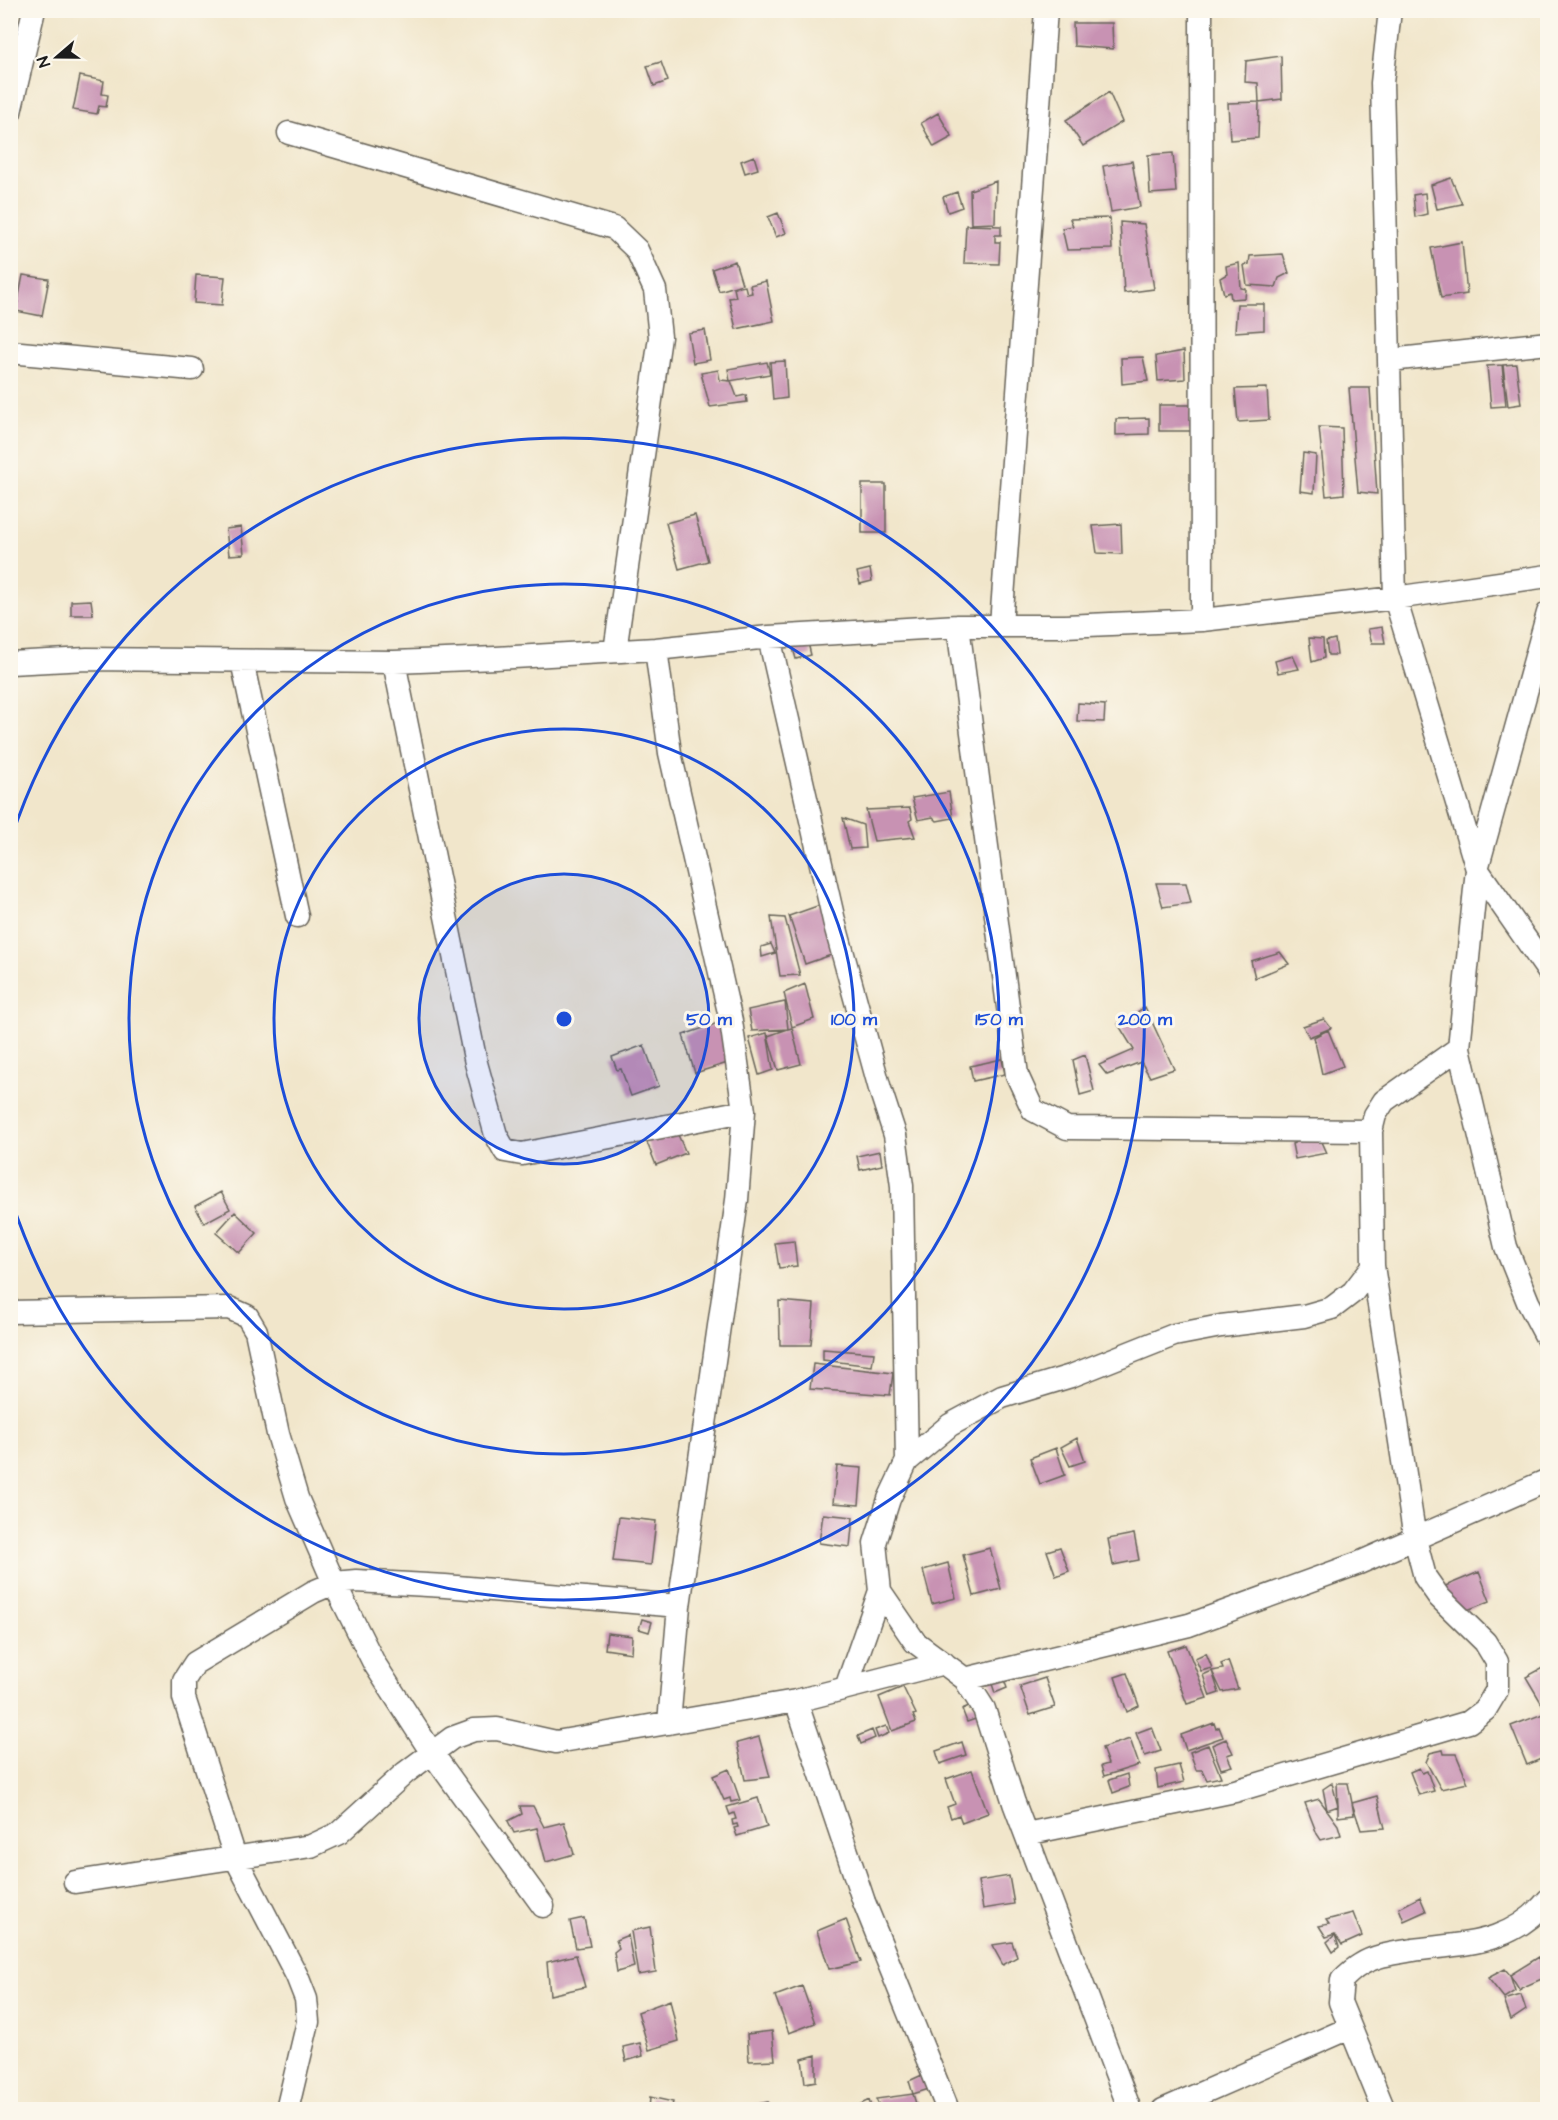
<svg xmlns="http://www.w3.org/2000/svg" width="1558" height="2120" font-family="'Architects Daughter',sans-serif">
  <rect width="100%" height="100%" fill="#fbf7ec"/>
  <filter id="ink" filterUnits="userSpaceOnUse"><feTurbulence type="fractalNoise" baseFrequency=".0167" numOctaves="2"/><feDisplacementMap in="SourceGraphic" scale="12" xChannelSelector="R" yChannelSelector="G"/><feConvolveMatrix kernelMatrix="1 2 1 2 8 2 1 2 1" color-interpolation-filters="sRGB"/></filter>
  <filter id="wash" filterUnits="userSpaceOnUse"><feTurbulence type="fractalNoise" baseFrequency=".008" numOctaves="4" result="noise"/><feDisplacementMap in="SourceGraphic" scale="24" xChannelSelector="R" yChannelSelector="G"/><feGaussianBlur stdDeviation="1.35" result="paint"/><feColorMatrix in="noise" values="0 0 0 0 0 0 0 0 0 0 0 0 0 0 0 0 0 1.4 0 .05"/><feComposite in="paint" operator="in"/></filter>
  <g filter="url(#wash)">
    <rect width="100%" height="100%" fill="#f1e6cb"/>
    <g id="blocks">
      <!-- building -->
      <path fill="#c892b3" d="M 1073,23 L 1112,23 L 1113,49 L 1074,46 Z
        M 1281,56 L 1282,99 L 1259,102 L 1258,138 L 1230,140 L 1228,103 L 1259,102 L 1258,83 L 1245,82 L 1246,61 Z
        M 661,62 L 668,81 L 654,86 L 647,66 Z
        M 80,76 L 104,81 L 102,94 L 108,95 L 106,107 L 99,106 L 97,114 L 73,110 Z
        M 1109,92 L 1122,122 L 1083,146 L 1066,120 Z
        M 938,113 L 952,137 L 934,147 L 921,123 Z
        M 1173,153 L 1176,192 L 1150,194 L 1148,155 Z
        M 754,156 L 758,169 L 745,173 L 741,161 Z
        M 1132,161 L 1140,207 L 1111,212 L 1103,166 Z
        M 1451,178 L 1462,204 L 1437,209 L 1431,185 Z
        M 996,181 L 995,223 L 971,224 L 970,190 Z
        M 957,192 L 962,207 L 948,212 L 943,197 Z
        M 1425,193 L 1427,214 L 1415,217 L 1413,195 Z
        M 778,213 L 786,233 L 776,237 L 768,217 Z
        M 1110,218 L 1112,249 L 1067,250 L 1062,228 L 1073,226 L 1070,219 Z
        M 1120,222 L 1144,224 L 1154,289 L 1124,293 Z
        M 966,225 L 1001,226 L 1001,235 L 995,235 L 995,242 L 1000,242 L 999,264 L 964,263 Z
        M 1462,242 L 1467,294 L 1441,298 L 1431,248 Z
        M 1283,254 L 1289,273 L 1279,278 L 1276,287 L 1247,285 L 1244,265 L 1249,264 L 1250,256 Z
        M 735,261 L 742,284 L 719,291 L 712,269 Z
        M 1239,263 L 1241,288 L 1246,289 L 1245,298 L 1231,299 L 1230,292 L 1224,294 L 1220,278 L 1227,274 L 1226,266 Z
        M 23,275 L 49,279 L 42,316 L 16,311 Z
        M 196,275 L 225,277 L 222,305 L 194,303 Z
        M 766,281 L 774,321 L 736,329 L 729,298 L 736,297 L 734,288 L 745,286 L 747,294 L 752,293 L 750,285 Z
        M 1237,304 L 1264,304 L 1264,330 L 1235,332 Z
        M 705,330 L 710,360 L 693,363 L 688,333 Z
        M 1184,351 L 1185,379 L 1158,381 L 1156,356 Z
        M 1143,357 L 1148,381 L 1122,384 L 1121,358 Z
        M 785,361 L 787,398 L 773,400 L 770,362 Z
        M 767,362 L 770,374 L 730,381 L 728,369 Z
        M 1516,364 L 1521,404 L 1508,406 L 1503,365 Z
        M 1502,365 L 1506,406 L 1491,407 L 1487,366 Z
        M 718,370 L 720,380 L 731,381 L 737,397 L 746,395 L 747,402 L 710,407 L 701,373 Z
        M 1267,388 L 1269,420 L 1238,422 L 1235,389 Z
        M 1349,388 L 1370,388 L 1377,494 L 1358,492 Z
        M 1159,405 L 1191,405 L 1192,431 L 1159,431 Z
        M 1149,418 L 1149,434 L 1116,435 L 1116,419 Z
        M 1319,427 L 1342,428 L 1344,494 L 1326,496 Z
        M 1303,453 L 1316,455 L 1314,493 L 1300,491 Z
        M 862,484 L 886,484 L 886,533 L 862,533 Z
        M 695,515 L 708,561 L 679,569 L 666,523 Z
        M 1121,524 L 1122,554 L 1097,553 L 1093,526 Z
        M 241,527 L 244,554 L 229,555 L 226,529 Z
        M 870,569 L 872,581 L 860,584 L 857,572 Z
        M 91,600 L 93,615 L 71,615 L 71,601 Z
        M 1382,627 L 1385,643 L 1372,643 L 1368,629 Z
        M 1309,638 L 1323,639 L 1324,658 L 1312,662 Z
        M 1335,639 L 1337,655 L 1328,655 L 1326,641 Z
        M 808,643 L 811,655 L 796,659 L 793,648 Z
        M 1293,656 L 1299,669 L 1278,673 L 1275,661 Z
        M 1078,703 L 1105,705 L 1104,722 L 1077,721 Z
        M 949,792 L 953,818 L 937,821 L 933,817 L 918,820 L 912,798 Z
        M 910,808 L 912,819 L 909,821 L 915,837 L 874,841 L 866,810 Z
        M 843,818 L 863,825 L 865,848 L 850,849 Z
        M 1156,883 L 1186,883 L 1191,903 L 1163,907 Z
        M 823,904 L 840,952 L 805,964 L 789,916 Z
        M 771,917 L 785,918 L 800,975 L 780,976 Z
        M 771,944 L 775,953 L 762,957 L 761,947 Z
        M 1280,952 L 1289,964 L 1255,978 L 1251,961 Z
        M 805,984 L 814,1019 L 792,1027 L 784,993 Z
        M 785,1002 L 788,1029 L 792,1028 L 801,1064 L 778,1070 L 768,1036 L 788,1029 L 752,1031 L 748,1010 Z
        M 1145,1007 L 1174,1069 L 1150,1077 L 1141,1062 L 1107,1075 L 1099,1065 L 1134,1050 L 1118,1024 Z
        M 1324,1019 L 1331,1028 L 1309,1037 L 1303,1026 Z
        M 718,1023 L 731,1062 L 695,1073 L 683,1035 Z
        M 1328,1030 L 1343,1066 L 1322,1074 L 1314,1037 Z
        M 767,1033 L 773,1070 L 759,1075 L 749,1038 Z
        M 644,1045 L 659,1086 L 631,1096 L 621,1069 L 617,1070 L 612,1057 Z
        M 1085,1055 L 1094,1091 L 1080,1095 L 1073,1060 Z
        M 1002,1059 L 1005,1074 L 973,1081 L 970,1066 Z
        M 675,1128 L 686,1153 L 656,1165 L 646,1140 Z
        M 1318,1133 L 1327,1153 L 1295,1159 L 1292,1144 Z
        M 880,1151 L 882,1165 L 860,1170 L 857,1156 Z
        M 221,1192 L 230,1209 L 204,1223 L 195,1206 Z
        M 235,1212 L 257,1233 L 239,1253 L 216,1233 Z
        M 794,1241 L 797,1266 L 779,1268 L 775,1243 Z
        M 779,1301 L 814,1304 L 811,1345 L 780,1345 Z
        M 823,1349 L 874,1353 L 872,1366 L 823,1360 Z
        M 813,1364 L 893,1373 L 890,1395 L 810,1389 Z
        M 1077,1438 L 1085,1461 L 1070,1466 L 1061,1447 Z
        M 1056,1448 L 1065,1475 L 1040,1484 L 1030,1458 Z
        M 837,1466 L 862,1468 L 859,1505 L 833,1503 Z
        M 823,1514 L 853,1517 L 850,1547 L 819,1543 Z
        M 619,1517 L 656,1521 L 651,1565 L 613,1561 Z
        M 1134,1534 L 1139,1560 L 1113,1565 L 1108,1539 Z
        M 1060,1547 L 1069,1571 L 1056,1576 L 1047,1551 Z
        M 990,1548 L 1001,1589 L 974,1596 L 963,1555 Z
        M 948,1563 L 956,1598 L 932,1604 L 923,1570 Z
        M 1479,1572 L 1490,1601 L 1452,1616 L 1443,1587 Z
        M 642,1619 L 652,1622 L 649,1632 L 639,1629 Z
        M 607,1633 L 632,1636 L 631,1653 L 605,1649 Z
        M 1186,1645 L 1207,1698 L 1187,1704 L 1167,1651 Z
        M 1206,1653 L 1212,1668 L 1201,1671 L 1195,1658 Z
        M 1228,1661 L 1238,1689 L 1222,1692 L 1212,1671 L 1223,1669 L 1221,1664 Z
        M 1548,1665 L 1548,1701 L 1542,1704 L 1526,1677 Z
        M 1212,1671 L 1219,1693 L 1210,1696 L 1203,1675 Z
        M 1127,1673 L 1139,1706 L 1127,1712 L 1115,1677 Z
        M 1002,1674 L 1007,1688 L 995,1693 L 990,1678 Z
        M 1045,1678 L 1055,1707 L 1030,1715 L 1020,1686 Z
        M 903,1687 L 916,1714 L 913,1715 L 916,1722 L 892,1731 L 879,1697 Z
        M 976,1703 L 981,1717 L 967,1722 L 962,1709 Z
        M 1548,1712 L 1548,1756 L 1527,1765 L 1511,1726 Z
        M 1214,1723 L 1216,1729 L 1219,1727 L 1223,1737 L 1186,1750 L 1181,1735 Z
        M 886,1726 L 889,1733 L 878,1738 L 875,1730 Z
        M 1152,1727 L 1161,1751 L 1145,1756 L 1136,1733 Z
        M 872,1730 L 875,1738 L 861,1744 L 858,1736 Z
        M 759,1737 L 770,1777 L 745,1780 L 737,1743 Z
        M 1130,1739 L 1139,1765 L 1104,1776 L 1101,1766 L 1108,1764 L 1102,1748 Z
        M 1226,1739 L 1233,1753 L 1227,1755 L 1232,1766 L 1221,1769 L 1212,1745 Z
        M 962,1742 L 966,1755 L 940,1764 L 936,1751 Z
        M 1208,1745 L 1221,1777 L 1207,1780 L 1202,1770 L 1196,1770 L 1190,1752 Z
        M 1443,1750 L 1444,1754 L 1456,1754 L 1468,1783 L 1441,1789 L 1426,1762 L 1430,1753 Z
        M 1179,1765 L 1184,1782 L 1158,1788 L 1156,1770 Z
        M 1419,1768 L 1422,1773 L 1427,1771 L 1434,1791 L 1419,1795 L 1410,1772 Z
        M 729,1769 L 740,1800 L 731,1802 L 730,1798 L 724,1800 L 713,1776 Z
        M 972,1770 L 988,1813 L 962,1823 L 959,1815 L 951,1818 L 947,1807 L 955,1804 L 946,1779 Z
        M 1127,1774 L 1129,1787 L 1113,1793 L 1109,1780 Z
        M 1332,1783 L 1338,1806 L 1337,1783 L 1348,1783 L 1352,1803 L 1377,1796 L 1385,1828 L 1361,1830 L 1352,1803 L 1354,1815 L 1338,1817 L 1338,1806 L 1327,1810 L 1323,1789 Z
        M 758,1798 L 767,1827 L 737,1836 L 734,1828 L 738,1827 L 737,1824 L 733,1825 L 732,1820 L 736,1819 L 734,1813 L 730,1815 L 727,1807 Z
        M 1319,1799 L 1338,1825 L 1341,1835 L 1321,1840 L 1317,1834 L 1305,1803 Z
        M 520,1806 L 533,1806 L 544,1827 L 564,1822 L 574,1854 L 546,1862 L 537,1828 L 514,1833 L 508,1821 L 522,1814 Z
        M 1009,1876 L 1014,1904 L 983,1909 L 978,1881 Z
        M 1420,1897 L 1426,1911 L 1404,1921 L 1399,1908 Z
        M 1353,1913 L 1362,1936 L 1342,1945 L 1335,1934 L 1326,1937 L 1319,1926 L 1329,1924 L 1326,1920 Z
        M 584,1918 L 590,1946 L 576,1948 L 570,1921 Z
        M 846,1919 L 861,1962 L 829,1969 L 817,1931 Z
        M 650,1927 L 656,1972 L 638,1975 L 631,1931 Z
        M 628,1935 L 634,1967 L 617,1972 L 614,1952 L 619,1948 L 616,1940 Z
        M 1335,1935 L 1339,1947 L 1333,1952 L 1327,1942 Z
        M 1012,1942 L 1017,1957 L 1003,1965 L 992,1945 Z
        M 576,1955 L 585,1987 L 550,1995 L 547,1962 Z
        M 1539,1957 L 1546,1977 L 1521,1988 L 1520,1991 L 1510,1975 Z
        M 1505,1969 L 1510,1975 L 1515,1991 L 1504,1998 L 1488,1978 Z
        M 802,1986 L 815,2023 L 789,2033 L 775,1996 Z
        M 1521,1995 L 1526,2010 L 1511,2020 L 1504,2000 Z
        M 670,2000 L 679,2041 L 649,2050 L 638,2012 Z
        M 772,2031 L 775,2060 L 749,2061 L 747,2034 Z
        M 640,2043 L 643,2056 L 626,2061 L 623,2047 Z
        M 816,2055 L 816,2081 L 805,2083 L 802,2059 Z
        M 922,2075 L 929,2089 L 913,2094 L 909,2081 Z
        M 913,2094 L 918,2110 L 881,2110 L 876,2099 Z
        M 650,2097 L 673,2102 L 671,2110 L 649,2110 Z
        M 869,2100 L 872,2110 L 858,2110 L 857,2106 Z
        M 768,2102 L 768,2110 L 743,2110 L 742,2107 Z"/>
    </g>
  </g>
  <g filter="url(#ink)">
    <use href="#blocks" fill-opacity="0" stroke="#676359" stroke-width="1.5"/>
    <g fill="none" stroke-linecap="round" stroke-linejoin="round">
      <!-- street casing -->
      <g stroke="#676359" stroke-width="25">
        <path id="street" d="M 1201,10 L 1202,620
          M 1390,10 L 1382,83 L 1395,598 L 1477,869 L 1548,971
          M 10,112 L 34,10
          M 289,133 L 614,228 L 637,250 L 655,290 L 660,337 L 615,651
          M 10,352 L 192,369
          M 1390,360 L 1548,343
          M 1001,625 L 1046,10
          M 958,626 L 1017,1075 L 1033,1110 L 1067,1128 L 1371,1131
          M 769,637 L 835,925 L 880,1089 L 895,1135 L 902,1186 L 907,1461
          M 242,661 L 297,916
          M 394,662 L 476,1063 L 496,1135 L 505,1151 L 522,1154 L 744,1111
          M 10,663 L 87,659 L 394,662 L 496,658 L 656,649 L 769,637 L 958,626 L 1065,626 L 1202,620 L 1395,598 L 1548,576
          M 1459,1048 L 1506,1247 L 1528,1302 L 1548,1340
          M 10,1312 L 229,1308 L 247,1316 L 256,1331 L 278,1434 L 297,1498 L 334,1583 L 374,1663 L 432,1753 L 543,1906
          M 965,1679 L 1189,1625 L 1359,1563 L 1548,1480
          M 846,1688 L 880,1591
          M 796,1701 L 864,1902 L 948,2110
          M 669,1723 L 679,1606
          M 1026,1834 L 1235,1791 L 1469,1722 L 1485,1710 L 1497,1690 L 1497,1662 L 1485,1642 L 1439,1597 L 1425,1577 L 1415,1539 L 1373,1266
          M 75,1882 L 311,1846 L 339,1833 L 405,1773 L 452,1738 L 474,1730 L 497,1729 L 556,1742 L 796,1701 L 944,1663
          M 287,2110 L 308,2022 L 306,1999 L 297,1976 L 235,1857 L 184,1698 L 184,1680 L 195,1663 L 313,1592 L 334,1583 L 356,1581 L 445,1586 L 679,1606 L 737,1200 L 744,1111 L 731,1021 L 670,753 L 656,649
          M 1130,2110 L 1014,1803 L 984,1709 L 965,1679 L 915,1642 L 880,1591 L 875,1543 L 889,1499 L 907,1461 L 950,1425 L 1002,1397 L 1071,1376 L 1174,1335 L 1221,1326 L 1304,1316 L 1332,1308 L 1353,1292 L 1373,1266 L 1371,1131 L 1375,1115 L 1384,1101 L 1459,1048 L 1477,869 L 1548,613
          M 1163,2110 L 1350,2028
          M 1384,2110 L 1340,2002 L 1342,1980 C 1347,1975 1353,1969 1360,1965 C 1376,1955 1395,1953 1413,1950 C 1467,1943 1510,1945 1548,1900"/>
      </g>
      <!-- street -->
      <use href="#street" stroke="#fff" stroke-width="22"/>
    </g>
  </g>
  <!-- distance rings -->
  <circle cx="564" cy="1019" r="145" fill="#1d4ed8" fill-opacity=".12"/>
  <g fill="none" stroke="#1d4ed8" stroke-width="3">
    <circle cx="564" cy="1019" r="145"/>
    <circle cx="564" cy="1019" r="290"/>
    <circle cx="564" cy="1019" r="435"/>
    <path d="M11 839A581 581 0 1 1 11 1199"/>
  </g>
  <circle cx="564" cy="1019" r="9" fill="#1d4ed8" stroke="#fbf7ec" stroke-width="3"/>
  <g font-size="18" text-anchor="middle" font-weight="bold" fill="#1d4ed8" stroke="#fbf7ec" stroke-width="6" stroke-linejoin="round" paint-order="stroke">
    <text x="709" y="1025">50 m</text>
    <text x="854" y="1025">100 m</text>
    <text x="999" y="1025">150 m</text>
    <text x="1145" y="1025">200 m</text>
  </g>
  <!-- margin -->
  <rect width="1558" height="2120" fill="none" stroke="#fbf7ec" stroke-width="36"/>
  <!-- north arrow -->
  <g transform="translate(57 57) rotate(250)" stroke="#fbf7ec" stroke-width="4.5" paint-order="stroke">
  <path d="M0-4.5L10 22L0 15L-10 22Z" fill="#1c1c1c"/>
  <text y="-9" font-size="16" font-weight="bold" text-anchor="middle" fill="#1c1c1c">N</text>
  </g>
</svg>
